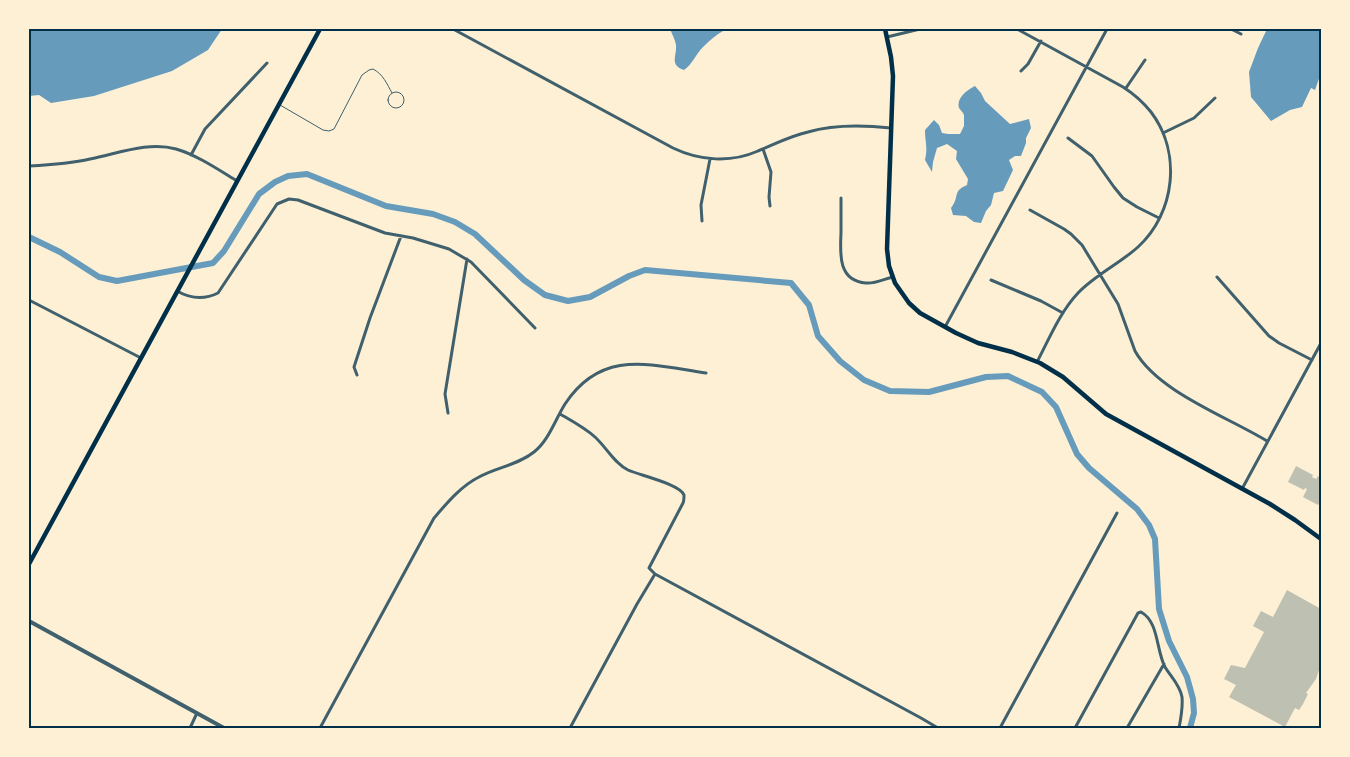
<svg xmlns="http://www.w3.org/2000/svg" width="1350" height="757" font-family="Signika,sans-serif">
  <rect width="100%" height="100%" fill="#fdf0d5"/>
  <!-- water -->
  <path fill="#669bbc" d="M 29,29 L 222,29 L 208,50 L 172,71 L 94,96 L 51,103 L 39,95 L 29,96 Z
    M 670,29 L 723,29 L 723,31 C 716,35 709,41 703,47 C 696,54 692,65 684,70 C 669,65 677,56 676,45 C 675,39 672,34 670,29 Z
    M 1267,29 L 1321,29 L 1321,73 L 1315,90 L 1311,88 L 1302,107 L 1290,110 L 1271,121 L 1251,97 L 1249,72 L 1258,48 Z
    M 975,86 L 981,93 L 985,101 L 1010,124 L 1029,119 L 1031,128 L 1026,138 L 1026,143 L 1021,156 L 1015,156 L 1009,160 L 1013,170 L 1003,191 L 994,193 L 991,205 L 986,211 L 981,223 L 974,222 L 966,216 L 953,215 L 951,208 C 960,197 952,191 967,185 L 968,179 L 956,159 L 957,151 L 947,144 L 937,148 L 933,162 L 932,172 L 925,160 C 928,147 925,142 925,130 L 934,120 L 939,125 L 942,133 L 948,134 L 960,134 L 964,126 L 964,115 C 964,114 960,109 959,108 C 956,98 967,90 975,86 Z"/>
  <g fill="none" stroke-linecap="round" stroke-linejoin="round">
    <!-- canal -->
    <path stroke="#669bbc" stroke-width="6" d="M 29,237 L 60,252 L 99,277 L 117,281 L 213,263 L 224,251 L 259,194 L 275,182 L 288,176 L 307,174 L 386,206 L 433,214 L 455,222 L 475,234 L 524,280 L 545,295 L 568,301 L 590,297 L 629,276 L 645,270 L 791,283 L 809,305 L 818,336 L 840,361 L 864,380 L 890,391 L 929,392 L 986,377 L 1008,376 L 1042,392 L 1056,407 L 1077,454 L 1089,468 L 1137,509 L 1149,525 L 1155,539 L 1159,609 L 1169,641 L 1187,677 L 1193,699 L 1194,713 L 1190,728"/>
  </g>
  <!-- building -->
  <path fill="#bec0b2" d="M 1296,466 L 1313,475 L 1312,477 L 1316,479 L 1318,476 L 1321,478 L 1321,500 L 1318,505 L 1303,497 L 1307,489 L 1305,488 L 1304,490 L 1288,482 Z
    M 1287,590 L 1321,609 L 1321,668 L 1320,667 L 1316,679 L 1306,693 L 1308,694 L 1303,704 L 1299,710 L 1295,708 L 1285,727 L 1229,697 L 1236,685 L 1224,679 L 1231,665 L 1245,668 L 1264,632 L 1253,626 L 1261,611 L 1273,617 Z"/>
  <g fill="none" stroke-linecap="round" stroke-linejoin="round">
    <!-- service -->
    <path stroke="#3f606c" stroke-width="1" d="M388 100a8 8 0 1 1 16 0a8 8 0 1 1-16 0Z
      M 280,105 L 323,130 L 329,131 L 334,129 L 362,75 L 369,70 L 373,69 C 383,74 387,84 392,93"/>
    <!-- minor -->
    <path stroke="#3f606c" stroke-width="3" d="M 453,29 L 673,148 C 700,161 731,163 758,151 C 775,144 790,136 808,132 C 835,124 863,125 891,128
      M 1017,29 L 1123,87 C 1134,94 1143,102 1151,112 C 1182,153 1175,213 1138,247 C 1119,264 1095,275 1078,293 C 1060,312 1049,339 1037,362
      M 1231,29 L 1241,34
      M 887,37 L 920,29
      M 1021,71 L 1028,64 L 1041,41
      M 1126,88 L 1145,60
      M 1163,133 L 1194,118 L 1215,98
      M 1068,138 L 1092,156 L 1114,187 L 1123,198 L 1137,207 L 1159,218
      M 763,149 L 771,172 L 769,197 L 770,206
      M 191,155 L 205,129 L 267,63
      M 29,166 C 49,165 69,164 90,159 C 117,154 148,141 176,149 C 197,155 219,170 237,181
      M 841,198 C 841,210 841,222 841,233 C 840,254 838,281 866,283 C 875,284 884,279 893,277
      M 1030,210 L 1064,229 L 1071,234 L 1082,245 L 1118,304 L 1135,351 C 1158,392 1228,417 1267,441
      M 702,221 L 701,205 L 710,159
      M 1217,277 L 1269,336 L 1279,343 L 1312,360
      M 991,280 L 1041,301 L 1063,313
      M 177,291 C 191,299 204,300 218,293 L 277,204 L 289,199 L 298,200 L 385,233 L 413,238 L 449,249 L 471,262 L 535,328
      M 29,300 L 141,358
      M 945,327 L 1107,29
      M 357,375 L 354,367 L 370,318 L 401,236
      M 448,413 L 445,394 L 467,259
      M 560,414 C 572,421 585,428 595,437 C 607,448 614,463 628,470 C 639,475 680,484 684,495 C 684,497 684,501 683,503 L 649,568 L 655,574 L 921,718 L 938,728
      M 1242,489 L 1321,343
      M 190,728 L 197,713
      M 320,728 L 434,518 C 447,503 461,486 479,477 C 497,467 518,465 534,452 C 549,440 555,420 565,404 C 602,348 651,365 706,373
      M 570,728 L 637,604 L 655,574
      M 1000,728 L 1117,513
      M 1075,728 L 1138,613 L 1141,612 C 1159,622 1156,650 1165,667 C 1171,677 1180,685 1182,697 C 1183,708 1181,718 1179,728
      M 1127,728 L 1164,664"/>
    <!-- tertiary -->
    <path stroke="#3f606c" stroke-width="4" d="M 29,621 L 224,728"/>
    <!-- secondary -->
    <path stroke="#003049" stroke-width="4.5" d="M 885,29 L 891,57 L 893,76 L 887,249 L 889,266 L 895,283 L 909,303 L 920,313 L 956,333 L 978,343 L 1012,352 L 1040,363 L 1063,377 L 1106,414 L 1270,504 L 1295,520 L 1321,539
      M 29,564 L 320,29"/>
  </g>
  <!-- border -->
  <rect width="1350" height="757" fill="none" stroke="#fdf0d5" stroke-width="60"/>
  <rect x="30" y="30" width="1290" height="697" fill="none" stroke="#003049" stroke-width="2"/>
</svg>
